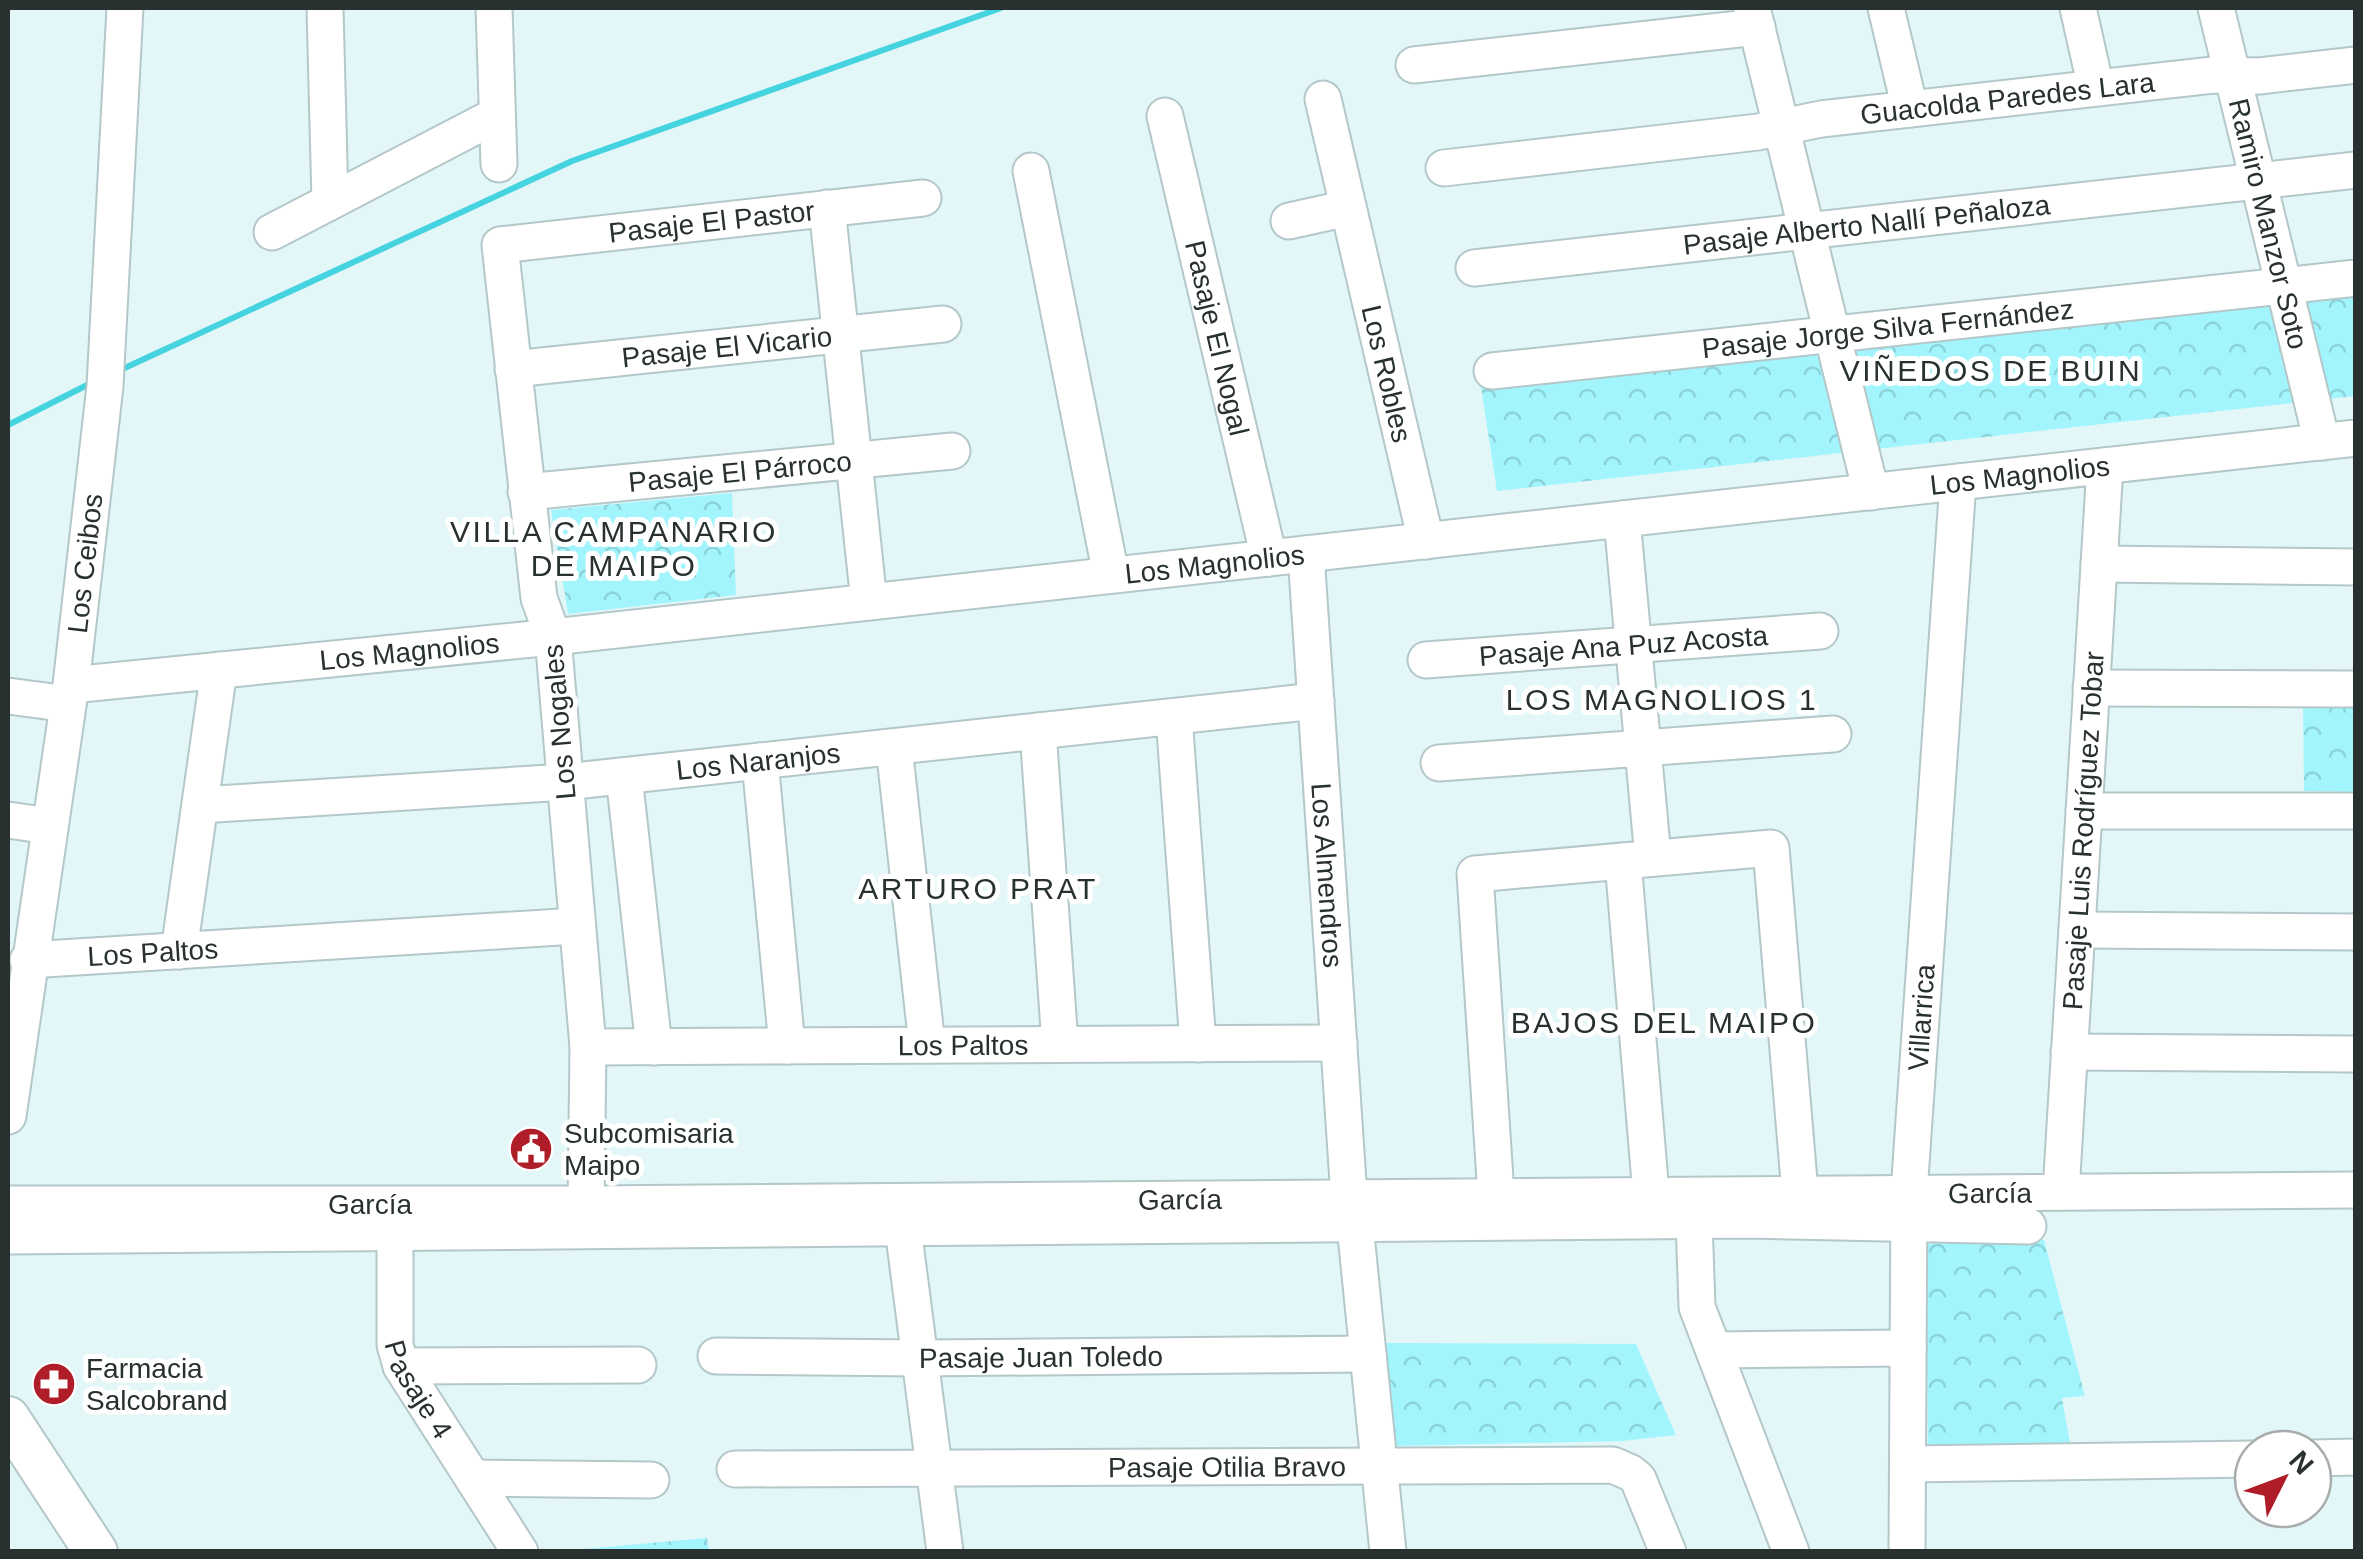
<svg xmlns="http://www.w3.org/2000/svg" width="2363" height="1559" font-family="Helvetica,sans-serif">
  <defs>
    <pattern id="forest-crowns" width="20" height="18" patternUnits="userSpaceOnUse" patternTransform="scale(2.5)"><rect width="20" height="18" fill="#a2f5fd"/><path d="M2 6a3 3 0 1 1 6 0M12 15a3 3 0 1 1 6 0" fill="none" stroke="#8cd2d9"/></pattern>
  </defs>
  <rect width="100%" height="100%" fill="#e3f7f9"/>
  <!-- forest -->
  <path fill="url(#forest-crowns)" d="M 2355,280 L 2355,396 L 1497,491 L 1481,387 Z
    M 732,493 L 736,595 L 568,614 L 551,510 Z
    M 2303,703 L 2355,704 L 2355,792 L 2304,791 Z
    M 2044,1240 L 2085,1396 L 2062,1398 L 2070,1443 L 1928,1451 L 1926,1244 Z
    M 1381,1343 L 1636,1344 L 1676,1435 L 1622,1441 L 1396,1446 Z
    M 707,1538 L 709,1551 L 572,1550 Z"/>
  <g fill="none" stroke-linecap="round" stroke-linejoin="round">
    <!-- stream -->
    <path stroke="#44d3df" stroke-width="6" d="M 116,372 L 572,161 L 1001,8
      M 8,425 L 95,381"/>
    <!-- minor casing -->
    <g stroke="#b4c7c9" stroke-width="39">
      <g id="minor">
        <path d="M 325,8 L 330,202"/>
        <path d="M 494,8 L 499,164"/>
        <path d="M 1752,8 L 1871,492"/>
        <path d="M 1886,8 L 1910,109"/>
        <path d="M 2078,8 L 2096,88"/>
        <path id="s1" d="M 2216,8 L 2322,442"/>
        <path d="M 1414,65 L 1757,27"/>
        <path id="s2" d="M 1323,99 L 1426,541"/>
        <path id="s3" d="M 1165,116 L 1269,558"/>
        <path id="s4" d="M 1444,168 L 1758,132 L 1821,119 L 2213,75 L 2259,76 L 2356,65"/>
        <path d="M 1031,171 L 1111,575"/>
        <path d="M 827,208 L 869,602"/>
        <path d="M 1289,221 L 1348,208"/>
        <path d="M 272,232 L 497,115"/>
        <path id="s5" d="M 1474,268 L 2356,170"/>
        <path id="s6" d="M 513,369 L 943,324"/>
        <path id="s7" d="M 1492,371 L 2356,278"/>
        <path id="s8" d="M 526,492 L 952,451"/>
        <path d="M 1622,519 L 1653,858"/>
        <path id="s9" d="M 1306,554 L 1349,1197"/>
        <path d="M 2099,564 L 2356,567"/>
        <path id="s10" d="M 1426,660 L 1820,631"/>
        <path id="s11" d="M 71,685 L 553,637 L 2356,438"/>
        <path d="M 2091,688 L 2356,689"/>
        <path d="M 8,696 L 68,704"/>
        <path d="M 1174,717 L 1198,1044"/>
        <path d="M 1038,731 L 1060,1044"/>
        <path d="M 894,747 L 927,1045"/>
        <path d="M 760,761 L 787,1046"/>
        <path d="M 1439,763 L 1833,734"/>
        <path d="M 624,776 L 654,1047"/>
        <path id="s12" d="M 200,805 L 565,782 L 1316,701"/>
        <path d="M 2084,811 L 2356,811"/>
        <path d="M 8,820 L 49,826"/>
        <path d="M 1623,861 L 1651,1194"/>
        <path d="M 2077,930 L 2356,932"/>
        <path d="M 179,951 L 219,670"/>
        <path id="s13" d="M 28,960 L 577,926"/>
        <path id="s14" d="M 588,1047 L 1339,1043"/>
        <path d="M 2069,1052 L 2356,1054"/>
        <path id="s15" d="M 8,1116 L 71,685 L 105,386 L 125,8"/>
        <path id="s16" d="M 2061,1192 L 2105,466"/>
        <path d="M 1496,1195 L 1475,874 L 1771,848 L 1800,1193"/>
        <path id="s17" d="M 8,1204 L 586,1204 L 2356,1190"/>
        <path id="s18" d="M 586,1204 L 588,1047 L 553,637 L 539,598 L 500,245 L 923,198"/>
        <path d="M 900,1205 L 945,1552"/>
        <path id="s19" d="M 395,1210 L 395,1345 L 401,1366 L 520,1552"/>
        <path d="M 1694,1220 L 1697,1307 L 1791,1552"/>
        <path d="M 1355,1225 L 1388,1552"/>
        <path d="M 8,1236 L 1748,1220 L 2028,1226"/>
        <path d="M 1714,1350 L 1908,1348"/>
        <path id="s20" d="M 716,1356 L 920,1358 L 1368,1354"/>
        <path d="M 401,1366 L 638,1365"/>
        <path d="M 2313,1458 L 2356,1457"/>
        <path d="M 1908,1464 L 2253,1459"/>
        <path id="s21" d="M 735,1469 L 1613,1465 L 1631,1473 L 1638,1479 L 1668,1552"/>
        <path d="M 473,1478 L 651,1480"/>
        <path id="s22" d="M 1907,1552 L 1909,1193 L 1958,482"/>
      </g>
    </g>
    <!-- major casing -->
    <g stroke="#b4c7c9" stroke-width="46">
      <path id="major" d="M 8,1418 L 96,1552"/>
    </g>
    <!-- minor -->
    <use href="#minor" stroke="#fff" stroke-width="35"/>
    <!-- major -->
    <use href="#major" stroke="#fff" stroke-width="42"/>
  </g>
  <!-- icons -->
  <defs>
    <g id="civic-disc" transform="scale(2.25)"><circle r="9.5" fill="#af1d29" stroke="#fff"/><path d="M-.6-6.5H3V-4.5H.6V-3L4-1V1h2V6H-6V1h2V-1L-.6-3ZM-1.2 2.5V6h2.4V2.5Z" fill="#fff"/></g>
    <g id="pharmacy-disc" transform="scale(2.25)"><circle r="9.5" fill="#af1d29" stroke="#fff"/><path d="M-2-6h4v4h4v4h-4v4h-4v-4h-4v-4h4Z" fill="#fff"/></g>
  </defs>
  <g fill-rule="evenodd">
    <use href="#civic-disc" x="531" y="1149"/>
    <use href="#pharmacy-disc" x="54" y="1384"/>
  </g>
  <g text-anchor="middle" stroke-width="10" stroke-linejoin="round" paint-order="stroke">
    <!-- street labels -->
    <g font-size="28" fill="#283030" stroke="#fff">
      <text dy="10" stroke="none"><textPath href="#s4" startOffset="568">Guacolda Paredes Lara</textPath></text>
      <text dy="10" stroke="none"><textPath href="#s18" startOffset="1178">Pasaje El Pastor</textPath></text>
      <text dy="10" stroke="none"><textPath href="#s5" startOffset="395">Pasaje Alberto Nallí Peñaloza</textPath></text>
      <text dy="10" stroke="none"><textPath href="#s1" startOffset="222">Ramiro Manzor Soto</textPath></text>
      <text dy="10" stroke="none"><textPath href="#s7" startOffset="398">Pasaje Jorge Silva Fernández</textPath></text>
      <text dy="10" stroke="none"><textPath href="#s3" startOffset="228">Pasaje El Nogal</textPath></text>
      <text dy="10" stroke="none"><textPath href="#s6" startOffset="215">Pasaje El Vicario</textPath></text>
      <text dy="10" stroke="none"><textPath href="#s2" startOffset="282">Los Robles</textPath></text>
      <text dy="10" stroke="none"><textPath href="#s8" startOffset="215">Pasaje El Párroco</textPath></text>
      <text dy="10" stroke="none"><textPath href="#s11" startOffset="1960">Los Magnolios</textPath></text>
      <text dy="10" stroke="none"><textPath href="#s15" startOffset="558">Los Ceibos</textPath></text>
      <text dy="10" stroke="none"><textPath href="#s11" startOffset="1150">Los Magnolios</textPath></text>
      <text dy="10" stroke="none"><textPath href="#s10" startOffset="198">Pasaje Ana Puz Acosta</textPath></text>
      <text dy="10" stroke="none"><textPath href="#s11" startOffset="340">Los Magnolios</textPath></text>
      <text transform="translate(559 722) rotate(-95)" y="10">Los Nogales</text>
      <text dy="10" stroke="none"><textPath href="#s12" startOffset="560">Los Naranjos</textPath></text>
      <text dy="10" stroke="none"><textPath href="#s16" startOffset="362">Pasaje Luis Rodríguez Tobar</textPath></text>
      <text dy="10" stroke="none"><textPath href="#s9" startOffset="322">Los Almendros</textPath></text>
      <text dy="10" stroke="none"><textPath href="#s13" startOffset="125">Los Paltos</textPath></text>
      <text dy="10" stroke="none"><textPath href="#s22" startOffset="535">Villarrica</textPath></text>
      <text dy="10" stroke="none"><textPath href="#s14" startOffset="375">Los Paltos</textPath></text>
      <text dy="10" stroke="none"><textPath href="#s17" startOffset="1982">García</textPath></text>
      <text dy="10" stroke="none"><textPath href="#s17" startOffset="1172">García</textPath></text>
      <text dy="10" stroke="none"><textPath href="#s17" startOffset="362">García</textPath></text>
      <text dy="10" stroke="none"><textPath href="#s20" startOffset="325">Pasaje Juan Toledo</textPath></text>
      <text dy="10" stroke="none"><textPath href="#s19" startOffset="185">Pasaje 4</textPath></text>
      <text dy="10" stroke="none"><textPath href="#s21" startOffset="492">Pasaje Otilia Bravo</textPath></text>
    </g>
    <!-- poi labels -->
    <g font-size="28" fill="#283030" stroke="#fff" text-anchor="start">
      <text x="564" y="1143">Subcomisaria<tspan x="564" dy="32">Maipo</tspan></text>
      <text x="86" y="1378">Farmacia<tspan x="86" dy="32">Salcobrand</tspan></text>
    </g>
    <!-- neighbourhood labels -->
    <g font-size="30" letter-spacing="2.5" fill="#283030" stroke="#fff">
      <text x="1991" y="381">VIÑEDOS DE BUIN</text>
      <text x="614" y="542">VILLA CAMPANARIO<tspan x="614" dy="34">DE MAIPO</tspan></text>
      <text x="1662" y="710">LOS MAGNOLIOS 1</text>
      <text x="978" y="899">ARTURO PRAT</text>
      <text x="1664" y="1033">BAJOS DEL MAIPO</text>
    </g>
  </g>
  <!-- border -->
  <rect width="2363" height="1559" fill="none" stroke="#283030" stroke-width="20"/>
  <!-- north arrow -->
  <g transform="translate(2283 1479) rotate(48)"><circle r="48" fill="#ffffff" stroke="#a9acac" stroke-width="2.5"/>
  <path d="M0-8L18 38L0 25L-18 38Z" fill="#af1d29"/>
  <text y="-15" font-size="28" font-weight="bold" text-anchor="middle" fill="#283030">N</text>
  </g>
</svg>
